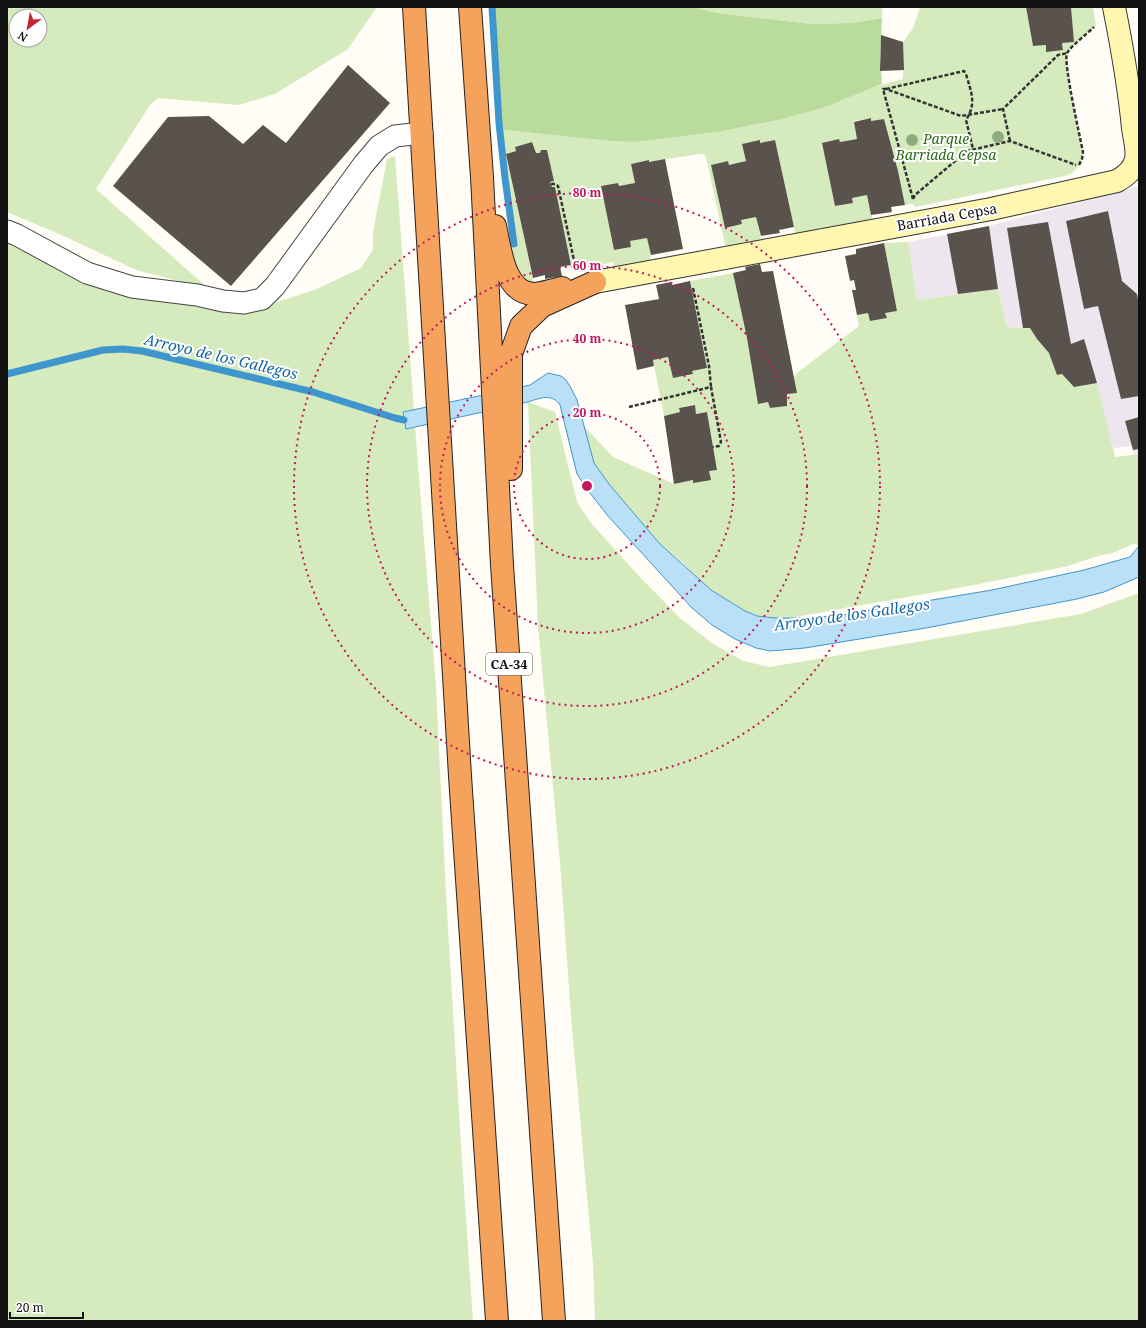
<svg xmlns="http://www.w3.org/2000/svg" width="1146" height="1328" font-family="'Noto Serif',serif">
  <rect width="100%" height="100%" fill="#fffdf5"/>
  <!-- industrial -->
  <path fill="#eee6ef" d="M 1139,186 L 1139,454 L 1134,455 L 1132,446 L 1113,448 L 1097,384 L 1074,387 L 1062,374 L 1049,353 L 1037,339 L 1030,328 L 1007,327 L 998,290 L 917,300 L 908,242 L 989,226 Z"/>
  <!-- green -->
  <path fill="#d5ebbd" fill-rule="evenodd" d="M 7,7 L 377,7 L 348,49 L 275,94 L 238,105 L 158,98 L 150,105 L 96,189 L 209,289 L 136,270 L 66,237 L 7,212 ZM 16,16 L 40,16 L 40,40 L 16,40 Z
    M 692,7 L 882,7 L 882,18 L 852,23 L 811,24 L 717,13 Z
    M 920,7 L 1026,7 L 1033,46 L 1046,45 L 1046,51 L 1063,49 L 1062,43 L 1074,42 L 1071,9 L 1079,7 L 1093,7 L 1096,26 C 1088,33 1071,45 1067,54 C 1063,63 1080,137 1083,152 C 1082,161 1078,170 1069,175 L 915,207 L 913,204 L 905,205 L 898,171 L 884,119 L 871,121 L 870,118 L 854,121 L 857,139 L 840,142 L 839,139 L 822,143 L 835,206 L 853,203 L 852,198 L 867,195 L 875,231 L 797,246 L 794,227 L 775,140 L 760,143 L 760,141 L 742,144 L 746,161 L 729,165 L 728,161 L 711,165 L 725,228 L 742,224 L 741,220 L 756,217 L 764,252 L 728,258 L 706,157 L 703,154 L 699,154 L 649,162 L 648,160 L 631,164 L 635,183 L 619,186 L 618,183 L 601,186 L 614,250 L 631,247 L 630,241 L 647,238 L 651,255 L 650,265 L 614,269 L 613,262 L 572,271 L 555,187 L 552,187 L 550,182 L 554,181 L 547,151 L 541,150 L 540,153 L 536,153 L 532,142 L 515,147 L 516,151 L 506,154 L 534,284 L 530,285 L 517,271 L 510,243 L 504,195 L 497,129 L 609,141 L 634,142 L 653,140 L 718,132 L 778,120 L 823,108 L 877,86 L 903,79 L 903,42 L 913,28 Z
    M 395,156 L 414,410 L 403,412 L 406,429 L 415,427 L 436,687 L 446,894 L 461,1146 L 473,1321 L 7,1321 L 7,239 L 124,292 L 229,312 L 266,306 L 319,288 L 361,268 L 373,250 L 373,232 L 387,159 Z
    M 908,242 L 917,300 L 998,289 L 1007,327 L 1030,328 L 1037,339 L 1049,353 L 1062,374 L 1074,387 L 1097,383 L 1115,457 L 1139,454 L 1139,545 L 1134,544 L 1128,546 L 1113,553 L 1102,555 L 1064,567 L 969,586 L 796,617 L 775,618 L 757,616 L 745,611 L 726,600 L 711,590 L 699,581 L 684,564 L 659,543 L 609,484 L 594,463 L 583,425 L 613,457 L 674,484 L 693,480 L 693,482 L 709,471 L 717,470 L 707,412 L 696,414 L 694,405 L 679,408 L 680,412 L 664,416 L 653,360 L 668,357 L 673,378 L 692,375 L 692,371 L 707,368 L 690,281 L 733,273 L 747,338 L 770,408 L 786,406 L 787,394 L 797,393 L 794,377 L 798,372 L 859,326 L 857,315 L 868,313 L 870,321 L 886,318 L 885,313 L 897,311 L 884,243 Z
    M 528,402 L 555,412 L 577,502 L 591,523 L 638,575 L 680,618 L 712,643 L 743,661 L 770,667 L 1081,614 L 1139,593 L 1139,1321 L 595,1321 L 593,1264 L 571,1016 L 560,862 L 538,626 Z"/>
  <!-- forest -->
  <path fill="#b9dc9c" d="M 490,7 L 692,7 L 717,13 L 811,24 L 852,23 L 882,18 L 880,56 L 882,84 L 823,108 L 778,120 L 718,132 L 653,140 L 634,142 L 609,141 L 497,129 Z"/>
  <!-- water -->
  <path fill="#b9e0f7" stroke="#3f96cf" d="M 548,373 L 561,376 L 566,380 L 571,388 L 577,400 L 594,463 L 609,484 L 659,543 L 711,590 L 745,611 L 757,616 L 775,618 L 811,618 L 842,615 L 992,590 L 1084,570 L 1130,557 L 1139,546 L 1139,577 L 1104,592 L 1077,599 L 926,628 L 805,648 L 770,651 L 756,648 L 735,639 L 712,625 L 692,608 L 608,516 L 586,488 L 577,474 L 560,405 C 552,393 540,398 528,402 L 406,429 L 403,412 L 526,386 L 530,385 Z"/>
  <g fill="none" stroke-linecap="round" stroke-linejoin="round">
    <!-- stream -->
    <path stroke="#3f96cf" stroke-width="7" d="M 492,7 L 499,123 L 505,178 L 514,244
      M 7,374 L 103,350 L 123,349 L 142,351 L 313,392 L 395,418 L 404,420"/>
  </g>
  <!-- building -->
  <path fill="#5a524d" d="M 1026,7 L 1071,7 L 1074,42 L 1062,43 L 1063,50 L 1046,52 L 1046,45 L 1033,46 Z
    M 881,35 L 903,42 L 904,70 L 880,71 Z
    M 348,65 L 390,103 L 231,286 L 113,186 L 168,117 L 209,116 L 243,144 L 263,125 L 286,143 Z
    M 871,118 L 871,121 L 884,119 L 898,171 L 905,205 L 891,207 L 892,212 L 871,215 L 867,195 L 852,198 L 853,203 L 835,206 L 822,143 L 839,139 L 840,142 L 857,139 L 854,122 Z
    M 760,140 L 760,143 L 775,140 L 794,227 L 779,230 L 780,233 L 761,236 L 756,217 L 741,220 L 742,224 L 725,228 L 711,165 L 728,161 L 729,165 L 746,161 L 742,144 Z
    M 532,142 L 536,153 L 540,153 L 541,150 L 547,150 L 554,181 L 550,182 L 552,187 L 555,187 L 571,265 L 560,267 L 562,276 L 545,279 L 545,275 L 533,278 L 506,154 L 516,151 L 515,147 Z
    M 665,159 L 683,249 L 651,255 L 647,238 L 630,241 L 631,247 L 614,250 L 601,186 L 618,183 L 619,186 L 635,183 L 631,164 L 649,160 L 649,162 Z
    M 1108,211 L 1122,281 L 1137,294 L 1139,304 L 1139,396 L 1121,399 L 1098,306 L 1084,309 L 1066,221 Z
    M 1048,222 L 1071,344 L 1084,339 L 1097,383 L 1074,387 L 1062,374 L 1057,375 L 1049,353 L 1037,339 L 1030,328 L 1023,328 L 1007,228 Z
    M 989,226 L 998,289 L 958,294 L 947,234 Z
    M 884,243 L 897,311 L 885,313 L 887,318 L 870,321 L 868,313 L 857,315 L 852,290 L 856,290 L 854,280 L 850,281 L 845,256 L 856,254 L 856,249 Z
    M 760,264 L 762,272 L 773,271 L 797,393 L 787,394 L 787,406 L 770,408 L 768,402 L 758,404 L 747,338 L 733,273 L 746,270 L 745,267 Z
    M 690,281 L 707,368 L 692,371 L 693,374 L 673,378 L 668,357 L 653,360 L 654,366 L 637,370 L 625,305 L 659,299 L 656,285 L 671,282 L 672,285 Z
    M 695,405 L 696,414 L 707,412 L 717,470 L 709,471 L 711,480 L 693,483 L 693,480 L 674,484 L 664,416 L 680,412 L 679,408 Z
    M 1139,417 L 1139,449 L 1133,450 L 1125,421 Z"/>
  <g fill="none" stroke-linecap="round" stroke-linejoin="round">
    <!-- street casing -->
    <g stroke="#444" stroke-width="23">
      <path id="street" d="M 7,231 L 17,235 L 87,273 L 132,287 L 197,295 L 223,301 L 244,303 L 262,299 L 275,286 L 363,165 L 379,146 L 395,136 L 422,133"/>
    </g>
    <!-- secondary casing -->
    <g stroke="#333" stroke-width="24">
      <path id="secondary" d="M 595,282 L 991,209 L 1117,181 C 1126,176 1134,170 1136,159 C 1138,149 1134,137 1133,128 C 1129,87 1122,47 1114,7"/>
    </g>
    <!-- highway casing -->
    <g stroke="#222" stroke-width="24">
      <path id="highway" d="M 414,7 L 460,776 L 497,1321
        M 470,7 L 482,177 L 502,565 L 554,1321
        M 495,226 C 500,248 504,295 535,294 C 544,293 554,290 562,288
        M 511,469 L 511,354 L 521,326 L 542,306 L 595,282"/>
    </g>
    <!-- path -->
    <path stroke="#333" stroke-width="2.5" stroke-dasharray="4 2" stroke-linecap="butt" d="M 886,89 L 964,71 L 966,74 C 971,92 977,103 966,120 L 973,149
      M 1010,141 L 1003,109 L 1058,55 L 1068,53
      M 1079,165 L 1082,159 L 1083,152 C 1080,137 1063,62 1067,53 C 1072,45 1087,34 1094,27
      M 551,184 L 555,184 L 558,186 L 575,265
      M 913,199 L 883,89 L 886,89 L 961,116 L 1003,109
      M 913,199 L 915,195 L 967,151 L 1010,141 L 1076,165
      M 693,288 L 709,366 L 711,387
      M 629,407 L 711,387 L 721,442 L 719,446 L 713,447"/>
    <!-- street -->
    <use href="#street" stroke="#fff" stroke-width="21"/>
    <!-- secondary -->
    <use href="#secondary" stroke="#fff6b0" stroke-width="22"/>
    <!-- highway -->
    <use href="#highway" stroke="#f5a25d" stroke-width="22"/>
  </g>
  <!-- trees -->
  <g fill="#8dad7f">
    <circle cx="998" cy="137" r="6"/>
    <circle cx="912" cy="140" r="6"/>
  </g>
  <!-- distance rings -->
  <g fill="none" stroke="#c2185b" stroke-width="2" stroke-dasharray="2 4">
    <circle cx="587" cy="486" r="73"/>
    <circle cx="587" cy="486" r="147"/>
    <circle cx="587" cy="486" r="220"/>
    <circle cx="587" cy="486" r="293"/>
  </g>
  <g text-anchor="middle" stroke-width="4" stroke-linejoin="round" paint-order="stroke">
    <!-- shield labels -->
    <rect fill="#fff" stroke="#585858" stroke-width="1" x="486" y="653" width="46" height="22" rx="3"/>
    <g font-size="13" font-weight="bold" fill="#111">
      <text x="509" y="669">CA-34</text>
    </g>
    <!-- park labels -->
    <g font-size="14" font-style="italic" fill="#2f6b1f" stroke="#fff">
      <text x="946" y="144">Parque<tspan x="946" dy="16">Barriada Cepsa</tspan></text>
    </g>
    <!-- street labels -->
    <g font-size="14" fill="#111" stroke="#fff">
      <text transform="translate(947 217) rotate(-10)" y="5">Barriada Cepsa</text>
    </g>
    <!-- water labels -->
    <g font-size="15" font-style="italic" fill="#1768a6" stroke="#fff">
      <text transform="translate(221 357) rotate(13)" y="5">Arroyo de los Gallegos</text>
      <text transform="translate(852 615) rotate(-8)" y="5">Arroyo de los Gallegos</text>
    </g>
  </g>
  <circle cx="587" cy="486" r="6" fill="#c2185b" stroke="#fff" stroke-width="2"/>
  <g font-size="12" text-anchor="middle" font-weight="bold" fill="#c2185b" stroke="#fff" stroke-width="4" stroke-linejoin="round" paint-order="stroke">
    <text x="587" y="197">80 m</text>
    <text x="587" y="270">60 m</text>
    <text x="587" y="343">40 m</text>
    <text x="587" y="417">20 m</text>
  </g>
  <!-- border -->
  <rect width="1146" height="1328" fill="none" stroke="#111111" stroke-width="16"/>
  <!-- north arrow -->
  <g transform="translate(28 28) rotate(212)"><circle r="19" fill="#ffffff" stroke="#a0a0a0"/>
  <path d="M0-3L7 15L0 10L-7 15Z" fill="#c4262e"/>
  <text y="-6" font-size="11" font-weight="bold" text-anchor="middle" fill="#111111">N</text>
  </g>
  <!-- scale -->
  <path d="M10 1312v6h73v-6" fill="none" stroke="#111111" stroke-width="2"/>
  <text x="16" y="1312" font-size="12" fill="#111111" stroke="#ffffff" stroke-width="3" paint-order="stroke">20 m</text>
</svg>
